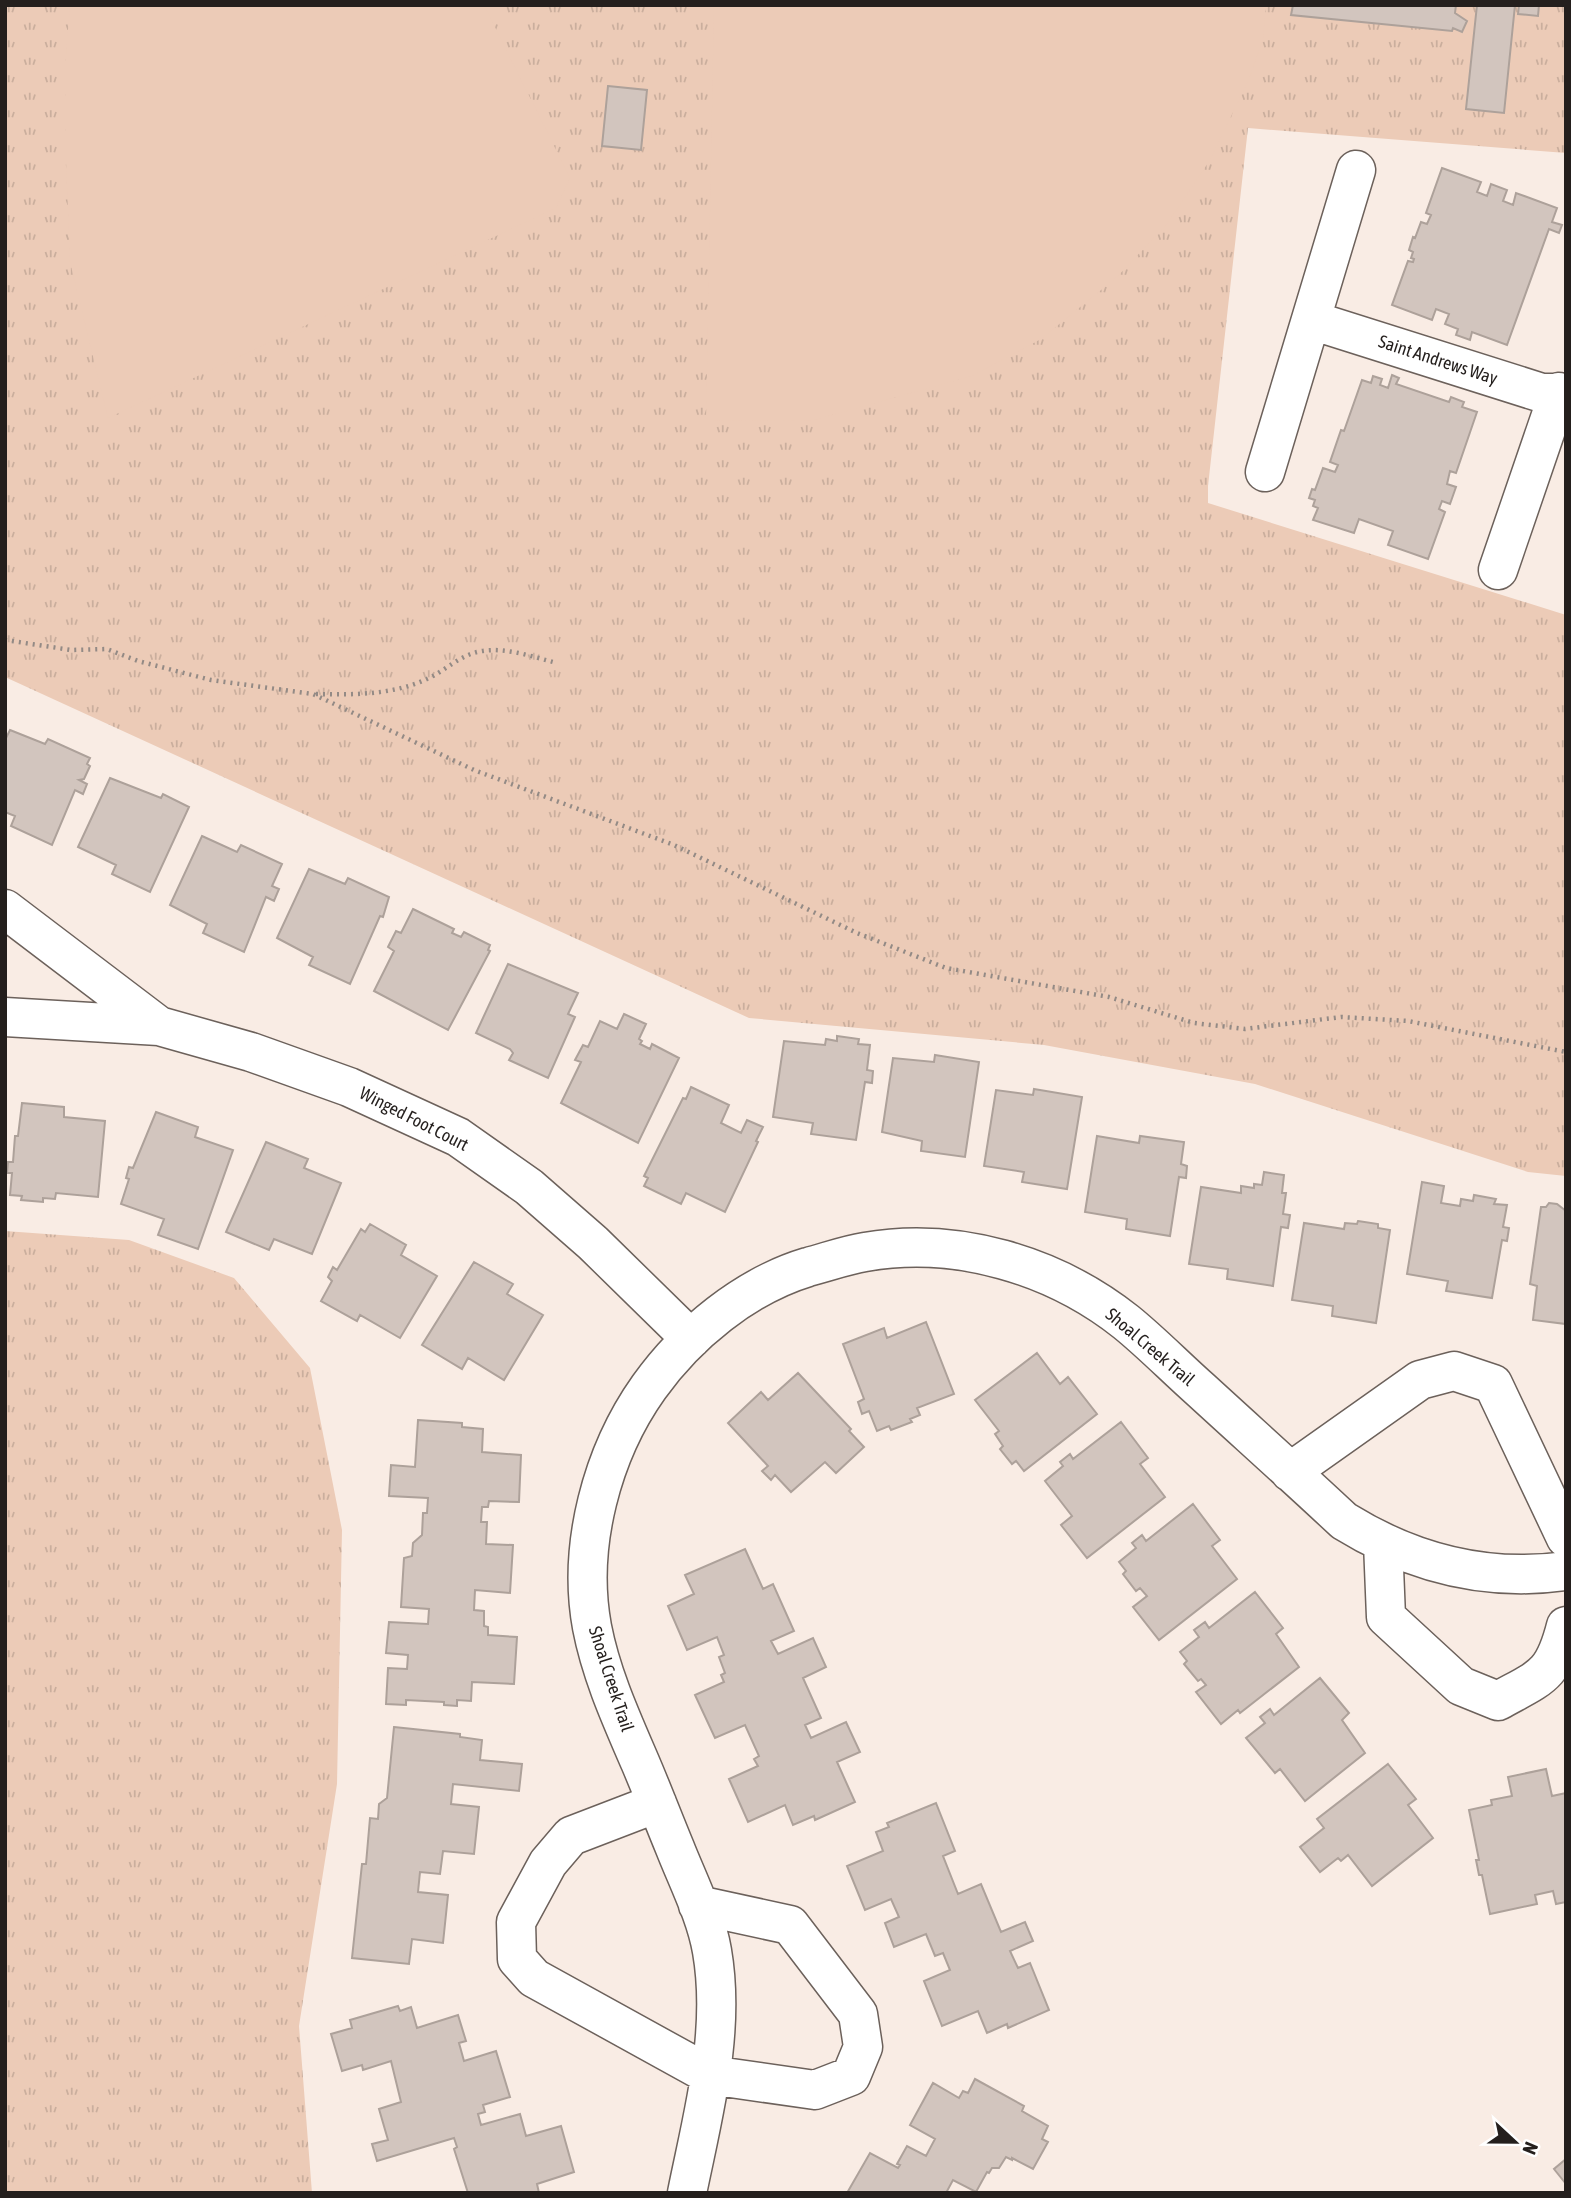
<svg xmlns="http://www.w3.org/2000/svg" width="1571" height="2198" font-family="'Asap Condensed',sans-serif">
  <defs>
    <pattern id="grass-tufts" width="24" height="20" patternUnits="userSpaceOnUse" patternTransform="scale(1.75)"><rect width="24" height="20" fill="#eccbb7"/><path d="M3 7l-1-3M5 7V3M7 7l1-3M15 17l-1-3M17 17v-4M19 17l1-3" fill="none" stroke="#caae9d"/></pattern>
  </defs>
  <rect width="100%" height="100%" fill="#f9ece4"/>
  <!-- grass -->
  <path fill="url(#grass-tufts)" d="M 5,5 L 1566,5 L 1566,153 L 1248,128 L 1208,486 L 1208,503 L 1566,615 L 1566,1176 L 1528,1172 L 1255,1084 L 1044,1045 L 749,1018 L 5,677 Z
    M 5,1231 L 129,1240 L 234,1278 L 310,1368 L 342,1530 L 337,1784 L 299,2026 L 312,2193 L 5,2193 Z"/>
  <!-- pitch -->
  <path fill="#eccbb7" d="M 70,5 L 484,5 L 570,178 L 556,208 L 108,418 L 70,262 L 66,161 L 66,54 Z
    M 714,5 L 1266,5 L 1263,39 L 1249,79 L 1210,160 L 1167,224 L 1117,277 L 1041,339 L 972,376 L 814,420 L 706,421 Z"/>
  <!-- building -->
  <path fill="#d2c5be" stroke="#ada19a" stroke-width="2" d="M 1293,5 L 1456,5 L 1455,13 L 1467,21 L 1462,32 L 1453,28 L 1452,31 L 1291,15 Z
    M 1477,5 L 1515,5 L 1504,113 L 1466,109 Z
    M 1519,5 L 1539,5 L 1538,16 L 1518,14 Z
    M 608,86 L 647,90 L 641,150 L 602,146 Z
    M 1442,168 L 1481,182 L 1477,192 L 1487,196 L 1491,184 L 1507,190 L 1503,201 L 1513,205 L 1516,193 L 1557,208 L 1552,222 L 1562,225 L 1559,233 L 1549,229 L 1507,345 L 1472,332 L 1470,340 L 1456,335 L 1458,329 L 1445,324 L 1449,314 L 1436,309 L 1432,320 L 1392,305 L 1408,261 L 1413,262 L 1414,259 L 1411,258 L 1413,252 L 1409,250 L 1413,237 L 1415,238 L 1421,222 L 1427,224 L 1431,215 L 1426,213 Z
    M 1392,375 L 1399,378 L 1396,384 L 1449,402 L 1451,397 L 1464,402 L 1462,407 L 1477,412 L 1456,473 L 1450,471 L 1447,484 L 1456,487 L 1450,504 L 1442,501 L 1439,509 L 1445,512 L 1428,559 L 1388,545 L 1393,531 L 1359,519 L 1354,533 L 1313,520 L 1318,508 L 1313,506 L 1315,500 L 1309,498 L 1312,489 L 1315,490 L 1323,468 L 1335,472 L 1338,465 L 1330,462 L 1341,430 L 1344,431 L 1362,380 L 1371,383 L 1373,376 L 1382,379 L 1380,385 L 1388,388 Z
    M 10,730 L 45,744 L 48,739 L 90,758 L 87,764 L 90,766 L 84,779 L 79,780 L 87,784 L 83,794 L 75,790 L 52,845 L 11,826 L 15,816 L 5,812 L 5,740 Z
    M 110,778 L 161,798 L 163,794 L 189,807 L 150,892 L 112,874 L 116,865 L 78,847 Z
    M 202,836 L 237,852 L 241,845 L 282,864 L 272,886 L 279,889 L 274,901 L 266,897 L 244,952 L 203,933 L 207,924 L 170,905 Z
    M 309,869 L 345,884 L 348,878 L 389,897 L 383,917 L 380,916 L 350,984 L 309,965 L 313,957 L 277,938 Z
    M 413,909 L 454,929 L 452,933 L 461,937 L 464,932 L 490,945 L 488,950 L 490,951 L 448,1030 L 374,991 L 394,951 L 388,947 L 396,931 L 401,933 Z
    M 508,964 L 578,993 L 568,1014 L 575,1017 L 548,1078 L 509,1060 L 513,1053 L 510,1049 L 476,1033 Z
    M 624,1014 L 646,1024 L 639,1039 L 642,1041 L 640,1044 L 650,1049 L 652,1044 L 679,1058 L 638,1143 L 561,1103 L 581,1062 L 575,1060 L 583,1045 L 588,1047 L 600,1021 L 617,1029 Z
    M 837,1036 L 859,1039 L 858,1044 L 870,1045 L 867,1070 L 873,1071 L 872,1083 L 865,1082 L 856,1140 L 811,1134 L 813,1123 L 773,1117 L 784,1041 L 825,1045 L 826,1039 L 837,1041 Z
    M 935,1055 L 979,1062 L 965,1157 L 921,1151 L 922,1141 L 882,1132 L 893,1058 L 934,1062 Z
    M 691,1087 L 729,1105 L 721,1123 L 741,1133 L 747,1120 L 763,1127 L 756,1141 L 758,1142 L 725,1212 L 686,1193 L 681,1204 L 644,1186 L 648,1178 L 644,1176 L 683,1098 L 686,1099 Z
    M 1034,1089 L 1082,1097 L 1067,1189 L 1022,1182 L 1024,1172 L 984,1166 L 996,1090 L 1033,1095 Z
    M 22,1103 L 64,1107 L 64,1117 L 105,1121 L 98,1197 L 56,1193 L 55,1199 L 43,1198 L 43,1202 L 21,1200 L 22,1196 L 10,1195 L 12,1173 L 7,1173 L 8,1162 L 13,1162 L 15,1136 L 18,1136 Z
    M 156,1112 L 198,1127 L 195,1137 L 233,1150 L 198,1249 L 158,1235 L 164,1219 L 121,1204 L 129,1179 L 126,1178 L 129,1167 L 133,1168 Z
    M 1097,1136 L 1139,1143 L 1140,1136 L 1184,1142 L 1181,1164 L 1187,1166 L 1186,1178 L 1179,1177 L 1170,1236 L 1126,1229 L 1127,1219 L 1085,1212 Z
    M 266,1142 L 308,1159 L 304,1168 L 341,1183 L 312,1254 L 274,1239 L 269,1250 L 226,1232 Z
    M 1264,1172 L 1284,1175 L 1282,1193 L 1286,1193 L 1283,1214 L 1290,1215 L 1288,1228 L 1281,1227 L 1273,1286 L 1227,1279 L 1228,1269 L 1189,1264 L 1201,1187 L 1241,1193 L 1241,1186 L 1254,1188 L 1254,1184 L 1262,1185 Z
    M 1422,1182 L 1444,1186 L 1441,1203 L 1460,1206 L 1461,1199 L 1473,1201 L 1474,1195 L 1496,1199 L 1494,1204 L 1507,1205 L 1503,1227 L 1509,1228 L 1507,1241 L 1502,1240 L 1492,1298 L 1446,1291 L 1448,1281 L 1407,1274 Z
    M 1549,1203 L 1557,1204 L 1566,1211 L 1566,1324 L 1533,1320 L 1537,1286 L 1530,1284 L 1541,1207 L 1546,1207 Z
    M 1358,1221 L 1378,1224 L 1378,1228 L 1390,1230 L 1376,1323 L 1332,1316 L 1333,1306 L 1292,1300 L 1304,1223 L 1344,1229 L 1345,1223 L 1357,1224 Z
    M 370,1224 L 406,1245 L 401,1255 L 437,1276 L 400,1338 L 360,1315 L 357,1321 L 321,1301 L 332,1281 L 328,1277 L 333,1267 L 337,1270 L 361,1229 L 365,1232 Z
    M 474,1262 L 513,1284 L 507,1294 L 543,1315 L 504,1380 L 468,1358 L 462,1369 L 422,1345 Z
    M 926,1322 L 954,1394 L 917,1408 L 920,1415 L 910,1419 L 912,1422 L 891,1430 L 889,1426 L 877,1431 L 869,1411 L 862,1414 L 858,1402 L 864,1399 L 843,1344 L 884,1328 L 887,1338 Z
    M 1037,1353 L 1060,1384 L 1068,1377 L 1097,1414 L 1024,1471 L 1016,1461 L 1012,1464 L 1000,1449 L 1003,1446 L 995,1434 L 999,1431 L 975,1400 Z
    M 798,1373 L 851,1429 L 849,1431 L 864,1447 L 836,1473 L 825,1462 L 791,1492 L 775,1475 L 771,1480 L 762,1471 L 768,1466 L 728,1423 L 761,1392 L 768,1400 Z
    M 418,1420 L 462,1423 L 462,1427 L 483,1429 L 482,1452 L 521,1455 L 519,1502 L 489,1501 L 488,1507 L 482,1507 L 481,1522 L 487,1522 L 486,1544 L 513,1545 L 510,1593 L 475,1590 L 474,1610 L 484,1611 L 484,1626 L 488,1627 L 488,1635 L 517,1637 L 514,1684 L 472,1682 L 471,1701 L 457,1700 L 457,1706 L 444,1705 L 444,1702 L 406,1700 L 406,1705 L 386,1704 L 388,1668 L 407,1669 L 408,1655 L 386,1653 L 389,1622 L 428,1624 L 429,1609 L 401,1607 L 404,1558 L 412,1556 L 413,1543 L 422,1535 L 423,1513 L 427,1513 L 428,1498 L 389,1496 L 391,1465 L 415,1467 Z
    M 1121,1422 L 1148,1458 L 1140,1464 L 1165,1497 L 1087,1558 L 1061,1525 L 1072,1516 L 1045,1481 L 1063,1466 L 1060,1462 L 1070,1454 L 1073,1459 Z
    M 1193,1504 L 1220,1540 L 1212,1546 L 1237,1579 L 1159,1640 L 1133,1607 L 1147,1596 L 1140,1588 L 1136,1591 L 1123,1574 L 1126,1571 L 1119,1562 L 1136,1548 L 1132,1543 L 1142,1535 L 1146,1541 Z
    M 745,1549 L 763,1589 L 773,1584 L 794,1631 L 771,1641 L 778,1654 L 813,1638 L 826,1667 L 803,1678 L 821,1718 L 805,1725 L 811,1738 L 846,1722 L 860,1752 L 837,1762 L 855,1802 L 815,1820 L 814,1816 L 793,1825 L 785,1805 L 748,1822 L 729,1779 L 758,1766 L 754,1759 L 759,1756 L 745,1725 L 715,1738 L 695,1695 L 724,1682 L 721,1675 L 725,1673 L 719,1657 L 724,1655 L 717,1637 L 687,1650 L 668,1606 L 694,1594 L 685,1575 Z
    M 1255,1592 L 1283,1628 L 1276,1634 L 1299,1667 L 1240,1713 L 1238,1710 L 1221,1724 L 1196,1692 L 1206,1685 L 1201,1679 L 1198,1681 L 1184,1664 L 1187,1661 L 1180,1652 L 1199,1637 L 1194,1630 L 1205,1622 L 1209,1628 Z
    M 1320,1678 L 1349,1713 L 1342,1720 L 1365,1753 L 1305,1801 L 1280,1769 L 1275,1773 L 1246,1738 L 1265,1723 L 1260,1717 L 1270,1709 L 1274,1715 Z
    M 394,1727 L 460,1734 L 460,1737 L 482,1740 L 480,1760 L 522,1764 L 519,1791 L 453,1784 L 451,1804 L 479,1807 L 474,1854 L 443,1851 L 440,1874 L 420,1872 L 418,1892 L 448,1895 L 443,1943 L 412,1939 L 409,1964 L 352,1958 L 362,1864 L 366,1864 L 370,1818 L 378,1819 L 379,1804 L 387,1798 Z
    M 1388,1764 L 1416,1799 L 1408,1805 L 1433,1838 L 1372,1886 L 1348,1855 L 1341,1861 L 1338,1858 L 1320,1872 L 1300,1847 L 1324,1828 L 1317,1819 Z
    M 1546,1769 L 1552,1796 L 1566,1793 L 1566,1902 L 1556,1904 L 1553,1891 L 1535,1895 L 1537,1904 L 1490,1914 L 1482,1875 L 1479,1875 L 1476,1860 L 1479,1860 L 1469,1810 L 1492,1805 L 1491,1800 L 1512,1796 L 1508,1777 Z
    M 936,1803 L 955,1851 L 943,1856 L 958,1894 L 981,1884 L 1001,1932 L 1025,1922 L 1033,1941 L 1010,1951 L 1018,1968 L 1030,1963 L 1049,2010 L 1008,2028 L 1007,2024 L 987,2033 L 978,2011 L 942,2026 L 924,1981 L 950,1970 L 943,1953 L 935,1956 L 926,1934 L 894,1947 L 885,1923 L 899,1917 L 891,1899 L 865,1910 L 847,1866 L 883,1851 L 876,1832 L 889,1827 L 887,1823 Z
    M 398,2006 L 400,2011 L 411,2007 L 417,2028 L 458,2015 L 466,2041 L 459,2043 L 464,2061 L 496,2051 L 510,2097 L 483,2105 L 485,2112 L 478,2114 L 481,2125 L 520,2114 L 526,2136 L 561,2126 L 574,2172 L 537,2184 L 539,2193 L 468,2193 L 454,2149 L 457,2147 L 454,2138 L 377,2161 L 372,2144 L 388,2140 L 379,2109 L 401,2102 L 391,2061 L 363,2070 L 362,2065 L 342,2071 L 331,2034 L 352,2028 L 350,2020 Z
    M 975,2079 L 1024,2106 L 1022,2111 L 1048,2126 L 1042,2139 L 1048,2142 L 1033,2169 L 1012,2158 L 1012,2160 L 1006,2157 L 999,2168 L 992,2168 L 989,2173 L 987,2172 L 976,2192 L 953,2180 L 946,2193 L 847,2193 L 870,2153 L 898,2168 L 900,2165 L 897,2164 L 907,2146 L 926,2156 L 935,2139 L 910,2125 L 933,2083 L 959,2098 L 963,2091 L 968,2093 Z
    M 1566,2159 L 1566,2184 L 1554,2169 Z"/>
  <g fill="none" stroke-linecap="round" stroke-linejoin="round">
    <!-- minor casing -->
    <g stroke="#6c615b" stroke-width="41">
      <path id="minor" d="M 1311,320 L 1542,393 L 1566,393
        M 1265,472 L 1356,170
        M 1498,570 L 1559,392
        M 5,909 L 159,1026
        M 5,1017 L 159,1026 L 251,1052 L 349,1087 L 458,1137 L 529,1187 L 593,1243 L 691,1339
        M 1290,1472 L 1420,1380 L 1454,1371 L 1493,1384 L 1566,1538
        M 1383,1543 L 1386,1617 L 1461,1686 L 1498,1701 C 1541,1677 1553,1677 1566,1626
        M 657,1803 L 571,1836 L 548,1863 L 516,1922 L 517,1959 L 534,1978 L 710,2075 L 815,2090 L 851,2076 L 863,2047 L 858,2014 L 790,1925 L 698,1905
        M 687,2193 C 703,2114 726,2032 712,1951 C 706,1916 688,1881 675,1848 C 663,1819 652,1790 640,1762 C 621,1718 601,1674 592,1627 C 577,1546 602,1453 649,1387 C 687,1334 745,1286 808,1267 C 827,1262 846,1255 865,1252 C 957,1236 1054,1265 1126,1322 C 1152,1343 1176,1368 1201,1390 C 1249,1434 1297,1477 1344,1521 C 1412,1563 1487,1582 1566,1571"/>
    </g>
    <!-- path -->
    <path stroke="#938a85" stroke-width="4.5" stroke-dasharray="2 5" stroke-linecap="butt" d="M 5,640 L 71,650 L 107,649 L 138,661 L 211,680 L 313,694 L 474,770 L 674,845 L 857,933 L 946,968 L 1109,997 L 1194,1023 L 1245,1029 L 1341,1017 L 1408,1021 L 1566,1052
      M 316,694 C 356,695 397,695 433,676 C 449,667 463,654 482,651 C 506,647 533,657 557,663"/>
    <!-- minor -->
    <use href="#minor" stroke="#fff" stroke-width="38"/>
  </g>
  <g text-anchor="middle" stroke-width="7" stroke-linejoin="round" paint-order="stroke">
    <!-- street labels -->
    <g font-size="18" fill="#241f1d" stroke="#fff">
      <text transform="translate(1438 360) rotate(18)" y="6">Saint Andrews Way</text>
      <text transform="translate(414 1119) rotate(27)" y="6">Winged Foot Court</text>
      <text transform="translate(1150 1347) rotate(40)" y="6">Shoal Creek Trail</text>
      <text transform="translate(611 1679) rotate(72)" y="6">Shoal Creek Trail</text>
    </g>
  </g>
  <!-- border -->
  <rect width="1571" height="2198" fill="none" stroke="#241f1d" stroke-width="14"/>
  <!-- north arrow -->
  <g transform="translate(1515 2142) rotate(112)" stroke="#ffffff" stroke-width="5" paint-order="stroke">
  <path d="M0-5L12 26L0 18L-12 26Z" fill="#241f1d"/>
  <text y="-10" font-size="19" font-weight="bold" text-anchor="middle" fill="#241f1d">N</text>
  </g>
</svg>
